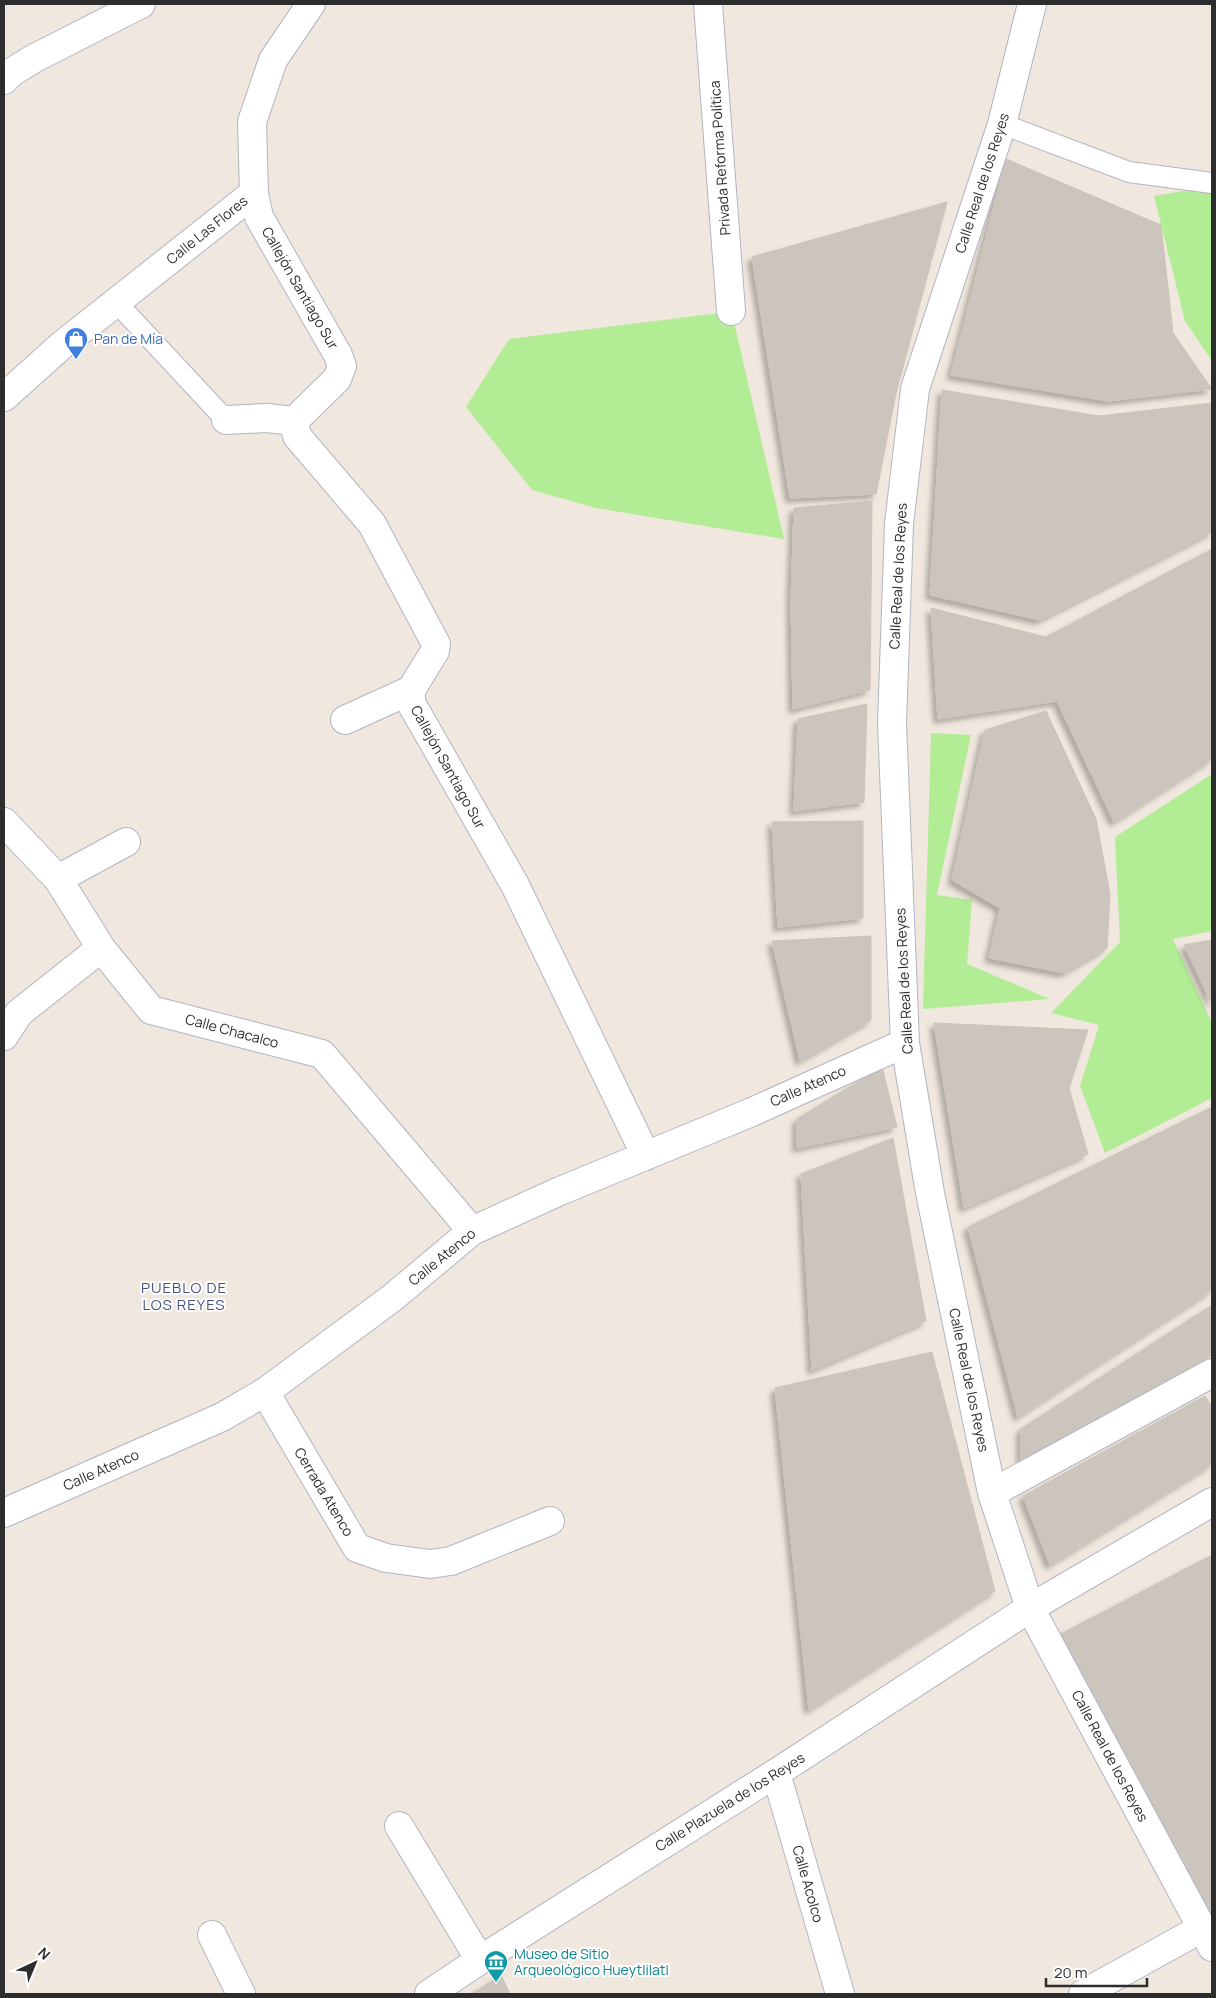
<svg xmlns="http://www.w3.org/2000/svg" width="1216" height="1998" font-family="Manrope,sans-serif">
  <defs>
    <filter id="shadow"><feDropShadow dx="-4.5" dy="4.5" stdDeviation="2.5" flood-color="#0004"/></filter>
  </defs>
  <rect width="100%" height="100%" fill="#f0e8de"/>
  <!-- green -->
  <path fill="#b2ec95" d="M 1200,188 L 1212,191 L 1212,361 L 1185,321 L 1154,196 Z
    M 720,313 L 734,322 L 784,539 L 596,508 L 532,490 L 466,407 L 509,339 Z
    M 931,733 L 971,735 L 937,895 L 972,900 L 967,964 L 1050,999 L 923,1009 Z
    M 1212,774 L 1212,931 L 1173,939 L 1212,1023 L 1212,1098 L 1105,1153 L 1080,1086 L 1099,1025 L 1051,1013 L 1120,942 L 1115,837 Z"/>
  <!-- building -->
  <path fill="#cbc5bd" stroke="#ccc4b7" filter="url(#shadow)" d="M 1006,159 L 1161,225 L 1173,333 L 1212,389 L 1108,401 L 951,375 Z
    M 947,202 L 896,393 L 876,494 L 790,498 L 752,257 Z
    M 942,390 L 1099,416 L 1212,403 L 1212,532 L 1040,620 L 930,595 Z
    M 872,501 L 870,690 L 793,709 L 791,601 L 794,508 Z
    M 1212,549 L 1212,759 L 1114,822 L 1057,701 L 938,719 L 931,608 L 1046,637 Z
    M 867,704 L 864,802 L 794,811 L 798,719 Z
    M 1046,711 L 1096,819 L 1110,894 L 1107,948 L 1064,973 L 989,958 L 1000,908 L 952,880 L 985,730 Z
    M 863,821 L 863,918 L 778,927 L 772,822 Z
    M 871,936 L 871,1020 L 800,1061 L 772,941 Z
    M 1212,940 L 1212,1004 L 1184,945 Z
    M 934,1023 L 1088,1030 L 1069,1088 L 1088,1154 L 964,1208 Z
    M 882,1067 L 897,1127 L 797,1148 L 797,1119 Z
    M 1212,1107 L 1212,1290 L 1018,1417 L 968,1227 Z
    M 893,1138 L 926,1321 L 812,1370 L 801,1174 Z
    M 1212,1305 L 1212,1355 L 1021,1460 L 1021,1429 Z
    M 932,1352 L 995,1591 L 809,1710 L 775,1388 Z
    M 1205,1396 L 1212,1407 L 1212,1464 L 1050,1565 L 1023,1496 Z
    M 1212,1555 L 1212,1918 L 1059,1635 Z
    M 501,1975 L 510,1994 L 472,1994 Z"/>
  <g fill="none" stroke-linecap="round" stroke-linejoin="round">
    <!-- service casing -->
    <g stroke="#b2b4c2" stroke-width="22">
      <path id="service" d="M 1002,124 L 1129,172 L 1212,183
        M 116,302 L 226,420"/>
    </g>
    <!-- pedestrian casing -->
    <g stroke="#b2b4c2" stroke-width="30">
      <path id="pedestrian" d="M 226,420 L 267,418 L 294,421
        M 345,720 L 411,690"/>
    </g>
    <!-- minor casing -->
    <g stroke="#b2b4c2" stroke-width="30">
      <path id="minor" d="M 708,4 L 731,311
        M 1032,4 L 1002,124 L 915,389 L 899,524 L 892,723 L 905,1043 L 930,1193 L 992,1493 L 1030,1608 L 1212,1947
        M 4,80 L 12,72 L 33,59 L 141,4
        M 254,193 L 259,217 L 338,355 L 342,366 L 337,379 L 294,421 L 297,436 L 372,524 L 436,644 L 435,651 L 411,690 L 411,703 L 515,885 L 646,1156
        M 4,397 L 62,345 L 254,193 L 252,122 L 273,60 L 311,4
        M 4,822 L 58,879 L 101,948 L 151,1010 L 322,1054 L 472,1231
        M 58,879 L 126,842
        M 4,1036 L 19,1013 L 101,948
        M 265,1392 L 357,1548 L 386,1558 L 430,1564 L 451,1561 L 550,1521
        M 992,1493 L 1212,1373
        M 4,1513 L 222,1417 L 265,1392 L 392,1298 L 472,1231 L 560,1191 L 752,1112 L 905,1043
        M 776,1773 L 840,1994
        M 399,1826 L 480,1960
        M 212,1935 L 241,1994
        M 429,1994 L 480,1960 L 776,1773 L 1030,1608 L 1212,1502
        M 1083,1994 L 1202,1928"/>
    </g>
    <!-- service -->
    <use href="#service" stroke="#fff" stroke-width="20"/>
    <!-- pedestrian -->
    <use href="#pedestrian" stroke="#fff" stroke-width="28"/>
    <!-- minor -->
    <use href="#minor" stroke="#fff" stroke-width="28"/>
  </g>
  <!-- icons -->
  <defs>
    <g id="shop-pin" transform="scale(1.25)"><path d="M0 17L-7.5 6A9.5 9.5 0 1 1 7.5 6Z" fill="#3f7fe0" stroke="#fff"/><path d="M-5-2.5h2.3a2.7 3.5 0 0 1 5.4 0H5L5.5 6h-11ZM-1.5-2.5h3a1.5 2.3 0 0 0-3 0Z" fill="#fff"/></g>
    <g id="museum-pin" transform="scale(1.25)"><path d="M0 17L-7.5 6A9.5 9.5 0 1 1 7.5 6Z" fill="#0f9aa8" stroke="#fff"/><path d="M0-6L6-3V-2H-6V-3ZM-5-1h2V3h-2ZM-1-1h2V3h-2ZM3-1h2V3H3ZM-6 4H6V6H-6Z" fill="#fff"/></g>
  </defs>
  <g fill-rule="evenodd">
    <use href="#shop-pin" x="76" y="339"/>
    <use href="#museum-pin" x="496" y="1962"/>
  </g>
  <g text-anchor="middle" stroke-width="4" stroke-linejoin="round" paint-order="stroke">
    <!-- street labels -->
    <g font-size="14" fill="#2d2d2d" stroke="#fff">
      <text transform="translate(720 158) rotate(-94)" y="5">Privada Reforma Política</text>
      <text transform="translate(982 183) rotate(-72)" y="5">Calle Real de los Reyes</text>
      <text transform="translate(207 230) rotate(-39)" y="5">Calle Las Flores</text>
      <text transform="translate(300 288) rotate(60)" y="5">Callejón Santiago Sur</text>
      <text transform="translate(898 576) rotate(-87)" y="5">Calle Real de los Reyes</text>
      <text transform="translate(448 767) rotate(61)" y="5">Callejón Santiago Sur</text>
      <text transform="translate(904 981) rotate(-93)" y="5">Calle Real de los Reyes</text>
      <text transform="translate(232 1031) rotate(15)" y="5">Calle Chacalco</text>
      <text transform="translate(808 1086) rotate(-24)" y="5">Calle Atenco</text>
      <text transform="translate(442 1257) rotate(-39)" y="5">Calle Atenco</text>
      <text transform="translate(969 1380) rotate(78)" y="5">Calle Real de los Reyes</text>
      <text transform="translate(101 1470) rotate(-24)" y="5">Calle Atenco</text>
      <text transform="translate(324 1492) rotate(59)" y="5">Cerrada Atenco</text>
      <text transform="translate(1110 1756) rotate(62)" y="5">Calle Real de los Reyes</text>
      <text transform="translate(730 1802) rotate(-32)" y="5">Calle Plazuela de los Reyes</text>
      <text transform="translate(808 1884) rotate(74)" y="5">Calle Acolco</text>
    </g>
    <!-- shop labels -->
    <g font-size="14" fill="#366cbe" stroke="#fff" text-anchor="start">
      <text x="94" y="344">Pan de Mía</text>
    </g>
    <!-- culture labels -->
    <g font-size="14" fill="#0d838f" stroke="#fff" text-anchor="start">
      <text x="514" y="1959">Museo de Sitio<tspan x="514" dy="16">Arqueológico Hueytlilatl</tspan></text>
    </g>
    <!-- neighbourhood labels -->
    <g font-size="15" letter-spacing="1" fill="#475283" stroke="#fff">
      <text x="184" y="1293">PUEBLO DE<tspan x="184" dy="17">LOS REYES</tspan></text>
    </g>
  </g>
  <!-- border -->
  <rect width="1216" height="1998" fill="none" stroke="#2d2d2d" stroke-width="10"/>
  <!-- north arrow -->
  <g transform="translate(35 1963) rotate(44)" stroke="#ffffff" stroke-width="4" paint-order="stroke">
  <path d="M0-4L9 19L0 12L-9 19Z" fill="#2d2d2d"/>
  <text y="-8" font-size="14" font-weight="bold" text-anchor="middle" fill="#2d2d2d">N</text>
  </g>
  <!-- scale -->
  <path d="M1046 1978v8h101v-8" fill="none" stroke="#2d2d2d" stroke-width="2.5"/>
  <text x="1054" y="1978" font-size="15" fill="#2d2d2d" stroke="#ffffff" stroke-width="4" paint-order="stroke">20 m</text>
</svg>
